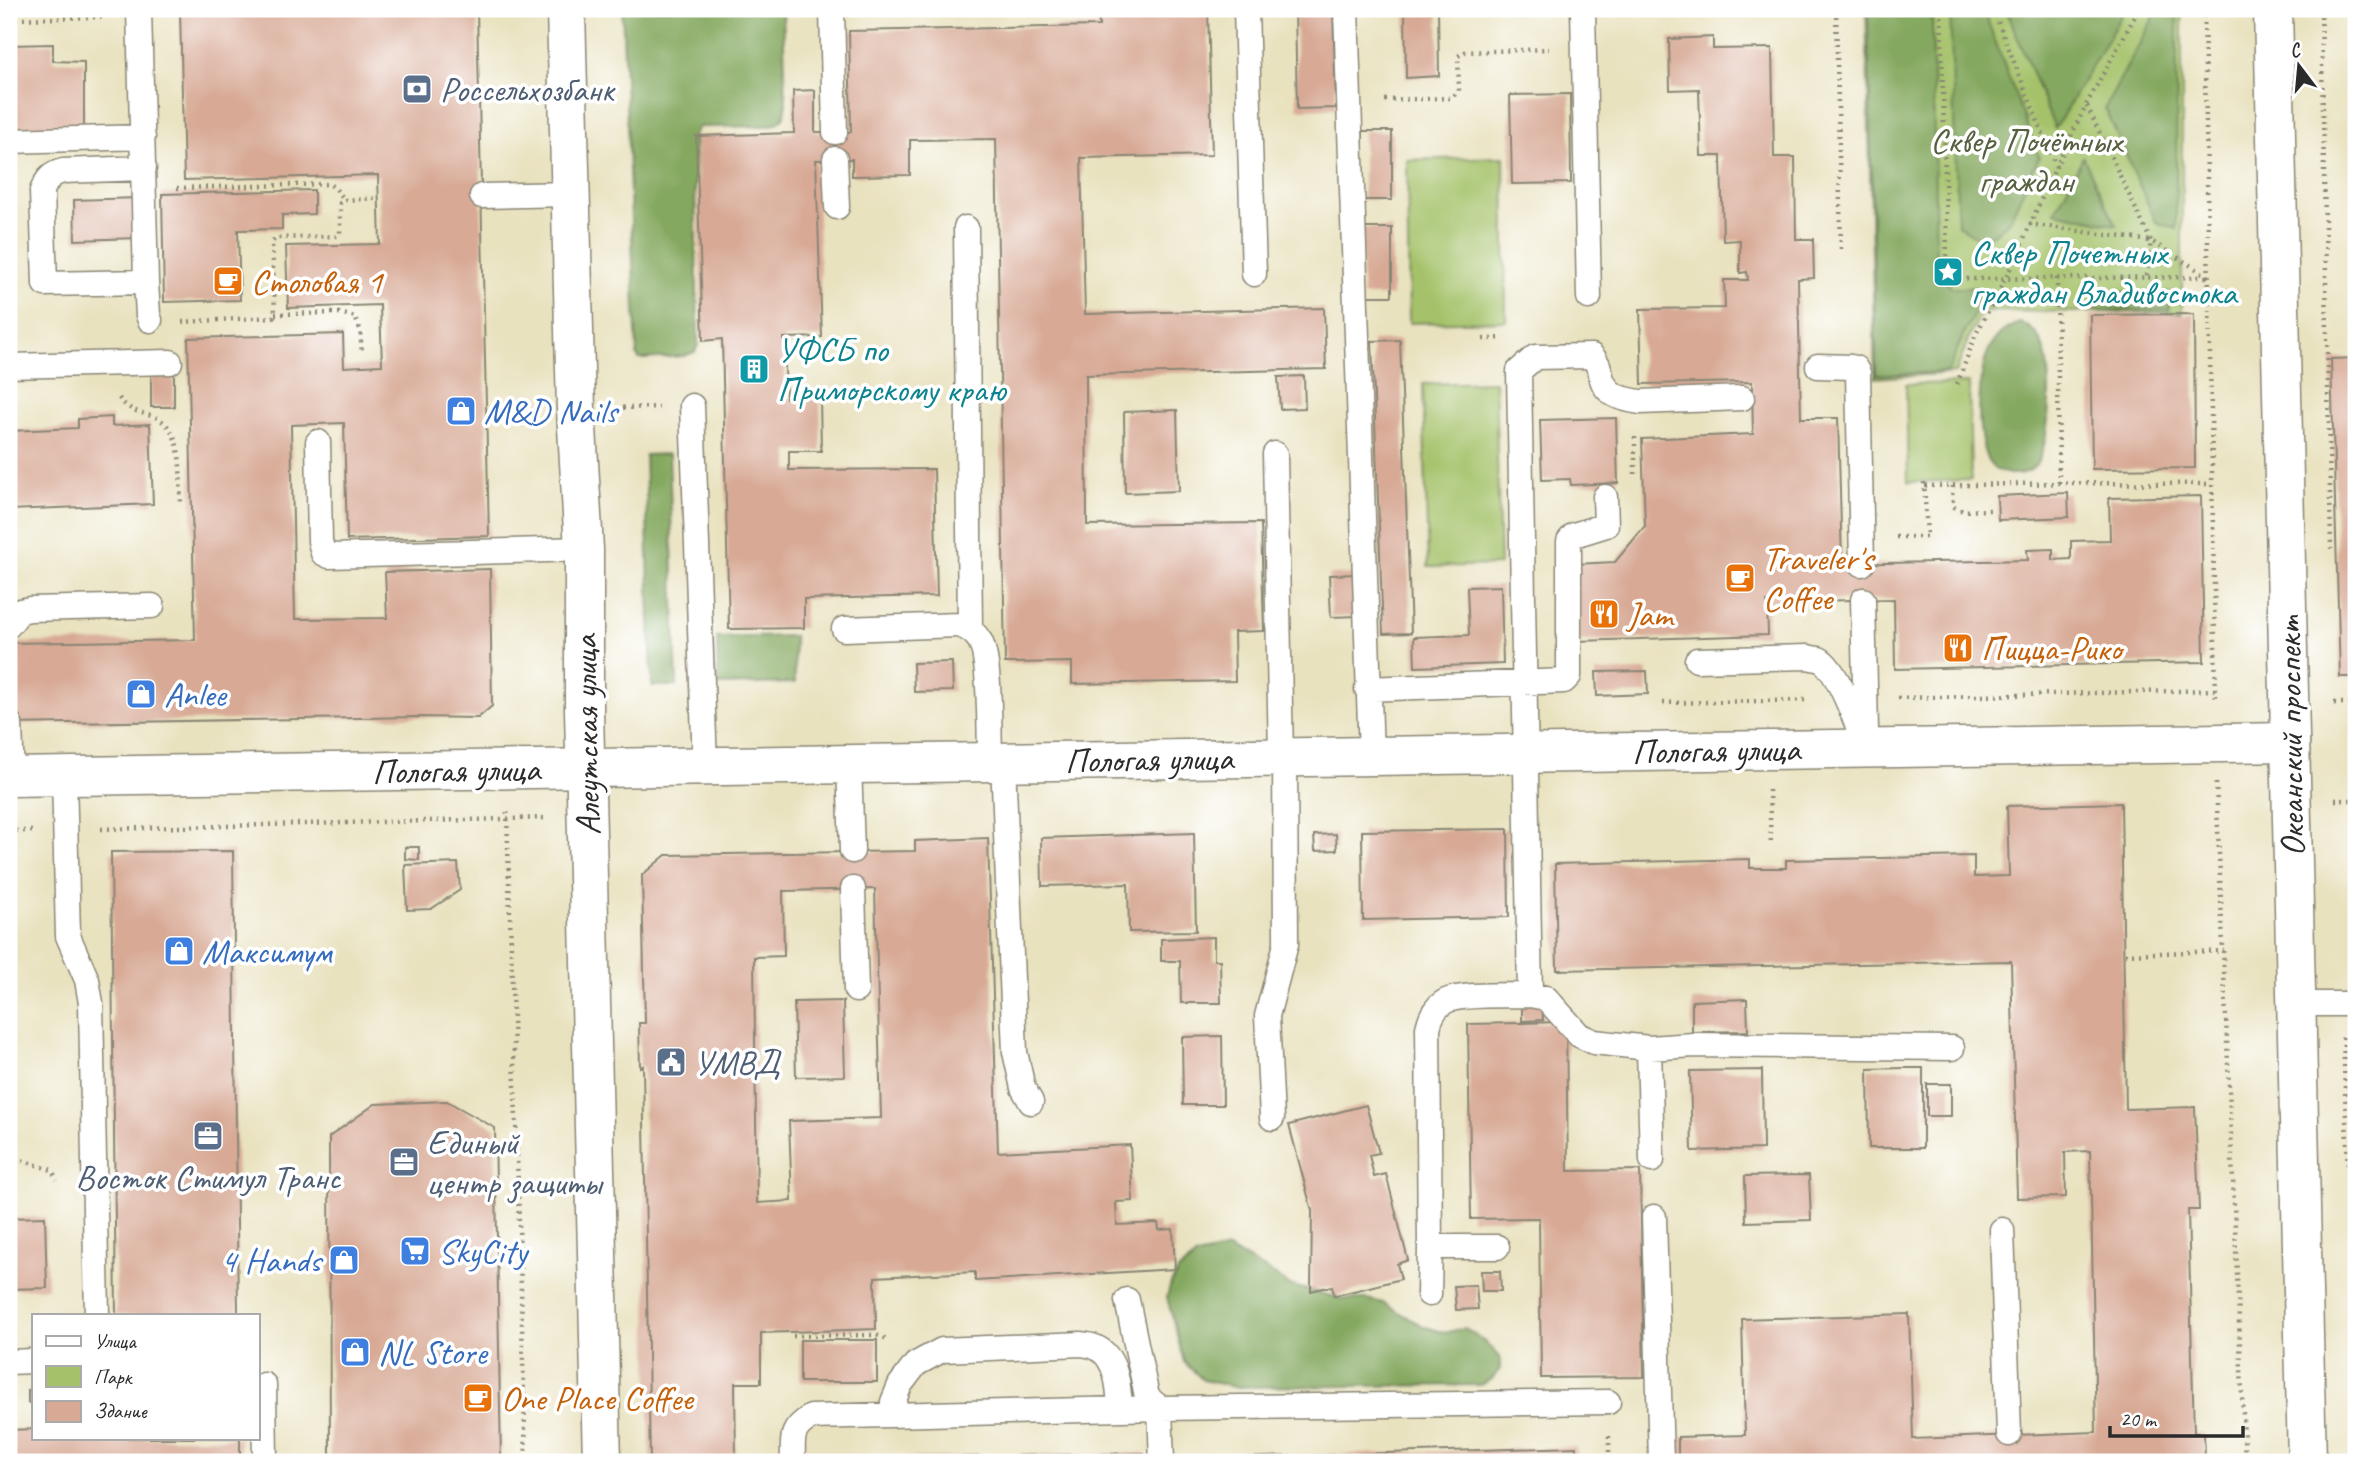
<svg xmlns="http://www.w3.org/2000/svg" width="2365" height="1471" font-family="Caveat,sans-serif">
  <rect width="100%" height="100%" fill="#fff"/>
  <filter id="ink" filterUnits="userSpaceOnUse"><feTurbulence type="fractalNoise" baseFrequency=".0143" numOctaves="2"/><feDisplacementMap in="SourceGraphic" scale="14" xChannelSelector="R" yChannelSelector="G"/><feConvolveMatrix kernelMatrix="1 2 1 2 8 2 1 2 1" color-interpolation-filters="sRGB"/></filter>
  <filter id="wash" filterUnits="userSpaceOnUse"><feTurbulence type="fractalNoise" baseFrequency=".00686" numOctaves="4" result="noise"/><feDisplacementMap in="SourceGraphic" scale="28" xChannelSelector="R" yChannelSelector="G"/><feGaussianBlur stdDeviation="1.57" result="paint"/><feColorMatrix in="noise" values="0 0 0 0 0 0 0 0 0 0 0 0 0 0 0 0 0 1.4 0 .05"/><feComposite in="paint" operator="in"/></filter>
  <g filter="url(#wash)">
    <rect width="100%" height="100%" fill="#e9e2bf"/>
    <!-- green -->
    <path fill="#a5c26a" stroke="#68764a" stroke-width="2" d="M 1866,9 L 2182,9 L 2182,313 L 1983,311 L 1970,334 L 1956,373 L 1875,378 Z
      M 1504,157 L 1506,321 L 1409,323 L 1407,160 Z
      M 1495,382 L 1500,565 L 1428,567 L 1423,384 Z
      M 1969,383 L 1971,480 L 1908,482 L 1906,384 Z"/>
    <!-- forest -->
    <path fill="#84a85e" stroke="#586a44" stroke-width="2" d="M 622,9 L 783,9 L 786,109 C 784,121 779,123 768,126 L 699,127 L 694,134 L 698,345 L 695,352 L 684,356 L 645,359 L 639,359 L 637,355 Z
      M 1868,9 L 1932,9 L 1936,266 C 1954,302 1958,281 1985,290 L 1985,295 L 1965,331 L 1948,372 L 1876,375 Z
      M 1950,9 L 1983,9 L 2039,157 L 2009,221 L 1995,234 L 1978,238 L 1958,225 Z
      M 2006,9 L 2125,9 L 2055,129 Z
      M 2158,9 L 2177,9 L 2176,229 L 2156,222 L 2105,108 Z
      M 2083,157 L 2116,225 L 2055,212 Z
      M 2096,292 L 2170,292 L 2169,310 L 2095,310 Z
      M 2020,323 C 2031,326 2037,333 2042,344 C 2053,366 2052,454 2032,469 C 2027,473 2018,474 2011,474 C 2008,473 1999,472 1996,470 C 1972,455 1977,367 1991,346 C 1997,335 2007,327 2020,323 Z
      M 669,454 L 677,686 L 652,686 L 645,455 Z
      M 794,636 L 795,683 L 718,685 L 717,638 Z
      M 1228,1249 L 1274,1274 L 1289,1285 L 1343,1299 L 1367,1299 L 1383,1303 L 1423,1326 L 1439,1331 L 1448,1332 L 1464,1328 C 1478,1336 1489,1344 1500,1357 L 1500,1369 L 1492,1379 L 1480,1385 L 1235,1387 L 1203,1380 L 1184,1362 L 1167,1297 L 1171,1283 L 1179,1270 L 1197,1256 Z"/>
    <g id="blocks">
      <!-- building -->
      <path fill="#d8aa96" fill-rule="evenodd" d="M 477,9 L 489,536 L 347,540 L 344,423 L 291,425 L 295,619 L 387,618 L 385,572 L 490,569 L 492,706 L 478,718 L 417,717 L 9,724 L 9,643 L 195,640 L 188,338 L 343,334 L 344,367 L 382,365 L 380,305 L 288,308 L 287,278 L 286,246 L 380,244 L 378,175 L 184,180 L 180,10 Z
        M 1098,9 L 1208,9 L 1212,155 L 1081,158 L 1085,314 L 1324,308 L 1326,369 L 1086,375 L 1087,525 L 1261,523 L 1264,631 L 1234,632 L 1235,681 L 1072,684 L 1072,662 L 1005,663 L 996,139 L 910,140 L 910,175 L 852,176 L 852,159 L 816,160 L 822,337 L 784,338 L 786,398 L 820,397 L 821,451 L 789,451 L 789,470 L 934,469 L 937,596 L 804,599 L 804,628 L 729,629 L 722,339 L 703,341 L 696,136 L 794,133 L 793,91 L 815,90 L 815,132 L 851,132 L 849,31 L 1099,26 Z
        M 1295,9 L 1333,9 L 1336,108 L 1297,109 Z
        M 1405,9 L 1438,9 L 1439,76 L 1406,78 Z
        M 1713,37 L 1713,49 L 1772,48 L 1774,157 L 1795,157 L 1796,239 L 1813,239 L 1814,278 L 1798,279 L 1801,418 L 1838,418 L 1842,564 L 2028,560 L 2027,550 L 2053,549 L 2053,560 L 2071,559 L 2071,541 L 2110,540 L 2109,498 L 2201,496 L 2204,662 L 1895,669 L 1894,599 L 1767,602 L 1768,635 L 1577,641 L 1575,564 L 1615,562 L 1645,526 L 1642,439 L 1753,434 L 1752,382 L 1642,384 L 1640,309 L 1725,308 L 1724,280 L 1748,280 L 1747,272 L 1740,273 L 1740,240 L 1723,241 L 1721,156 L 1701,156 L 1699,89 L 1670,90 L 1669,39 Z
        M 53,44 L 53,61 L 84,62 L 84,128 L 9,128 L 9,45 Z
        M 1570,94 L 1571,183 L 1512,184 L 1510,95 Z
        M 1363,131 L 1392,131 L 1392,200 L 1363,200 Z
        M 314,190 L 314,214 L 282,215 L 282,229 L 238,230 L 240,300 L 164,302 L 162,194 Z
        M 139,198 L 139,238 L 75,240 L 74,200 Z
        M 1362,228 L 1392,228 L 1392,296 L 1362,296 Z
        M 2194,314 L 2195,468 L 2092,469 L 2090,315 Z
        M 1400,340 L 1411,633 L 1383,634 L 1372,341 Z
        M 2356,358 L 2356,677 L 2340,677 L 2331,359 Z
        M 151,371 L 174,371 L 174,407 L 151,407 Z
        M 1304,376 L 1305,408 L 1280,409 L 1278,377 Z
        M 1177,410 L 1179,491 L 1125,493 L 1124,412 Z
        M 112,417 L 112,426 L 150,424 L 153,504 L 9,510 L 9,431 L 78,428 L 78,419 Z
        M 1616,418 L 1618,483 L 1571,485 L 1570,479 L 1542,480 L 1540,420 Z
        M 2068,493 L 2069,517 L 1998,520 L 1997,496 Z
        M 1356,574 L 1358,616 L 1331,617 L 1329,575 Z
        M 1501,586 L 1503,664 L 1415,667 L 1414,637 L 1469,635 L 1467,587 Z
        M 952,662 L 953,691 L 914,692 L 913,663 Z
        M 1647,671 L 1648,694 L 1597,696 L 1596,672 Z
        M 2121,803 L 2126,1109 L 2195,1107 L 2199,1210 L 2188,1210 L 2194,1433 L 2204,1433 L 2205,1462 L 1678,1462 L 1678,1437 L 1745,1435 L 1742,1319 L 1909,1314 L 1913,1439 L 2096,1432 L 2090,1151 L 2065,1152 L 2066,1197 L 2017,1198 L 2011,961 L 1557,970 L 1555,864 L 1750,859 L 1750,868 L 1786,868 L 1786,860 L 1974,856 L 1974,877 L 2009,876 L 2007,806 Z
        M 1508,829 L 1509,917 L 1363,920 L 1362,831 Z
        M 1194,833 L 1196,931 L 1129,932 L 1128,884 L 1042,886 L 1041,838 Z
        M 1336,834 L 1337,850 L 1315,851 L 1314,835 Z
        M 988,838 L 998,1152 L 1130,1145 L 1133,1201 L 1116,1202 L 1117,1225 L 1158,1223 L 1159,1230 L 1173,1229 L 1175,1269 L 975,1281 L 975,1272 L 875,1277 L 876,1329 L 761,1333 L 761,1383 L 735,1383 L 736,1462 L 650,1462 L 643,1066 L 640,1067 L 639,1023 L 645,1023 L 642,875 L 666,855 L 915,851 L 915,841 ZM 875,889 L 881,1118 L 789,1121 L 792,1201 L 757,1203 L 754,957 L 784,956 L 783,891 Z
        M 405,847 L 419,847 L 419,860 L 405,859 Z
        M 233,851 L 238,1315 L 116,1315 L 111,852 Z
        M 458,863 L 460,890 L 431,909 L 407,910 L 405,865 Z
        M 1214,937 L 1214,960 L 1220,960 L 1221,1003 L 1181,1003 L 1180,961 L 1161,961 L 1161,939 Z
        M 1747,999 L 1748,1031 L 1692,1032 L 1692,1001 Z
        M 843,1001 L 845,1076 L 796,1077 L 794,1002 Z
        M 1522,1001 L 1542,1001 L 1543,1020 L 1522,1021 Z
        M 1566,1022 L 1568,1171 L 1640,1170 L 1644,1377 L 1541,1378 L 1539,1218 L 1471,1219 L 1468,1024 Z
        M 1222,1036 L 1223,1105 L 1183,1105 L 1182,1037 Z
        M 1904,1068 L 1923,1068 L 1923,1148 L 1869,1148 L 1868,1069 Z
        M 1762,1070 L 1763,1149 L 1692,1151 L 1690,1071 Z
        M 1927,1084 L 1951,1084 L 1951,1116 L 1927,1116 Z
        M 447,1101 L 495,1128 L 501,1462 L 330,1462 L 329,1137 L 375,1104 Z
        M 1366,1105 L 1379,1153 L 1369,1155 L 1374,1177 L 1386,1174 L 1408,1260 L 1397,1264 L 1401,1279 L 1334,1296 L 1332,1286 L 1311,1291 L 1312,1211 L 1289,1125 Z
        M 1809,1175 L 1811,1220 L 1746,1222 L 1745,1176 Z
        M 45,1217 L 47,1288 L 9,1289 L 9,1218 Z
        M 1481,1271 L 1500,1271 L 1501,1291 L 1482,1291 Z
        M 1476,1285 L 1478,1309 L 1456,1310 L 1454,1286 Z
        M 800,1340 L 877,1340 L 877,1382 L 800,1382 Z
        M 28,1390 L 33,1390 L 33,1403 L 28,1403 Z
        M 33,1429 L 33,1438 L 240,1438 L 240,1462 L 9,1462 L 9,1430 Z
        M 1576,1447 L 1576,1462 L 1198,1462 L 1198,1459 Z
        M 1144,1453 L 1144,1462 L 848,1462 L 848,1459 Z"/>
    </g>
  </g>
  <g filter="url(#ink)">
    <use href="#blocks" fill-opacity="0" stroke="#8a8675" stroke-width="2"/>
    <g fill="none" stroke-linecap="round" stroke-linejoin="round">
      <!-- service casing -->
      <g stroke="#8a8675" stroke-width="27">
        <path id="service" d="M 139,9 L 146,282 L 148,315 L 150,320
          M 832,9 L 835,132
          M 1246,9 L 1254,274
          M 1346,9 L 1371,756
          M 1583,9 L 1589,297
          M 9,141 L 143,137
          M 835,159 L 837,207
          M 144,168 L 63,171 C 51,174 47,179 42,191 L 45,284 L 146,282
          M 482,196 L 571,194
          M 966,228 L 970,629
          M 9,366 L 170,362
          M 1818,366 L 1851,367 L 1855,368 L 1858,373 L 1862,564
          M 692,406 L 705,766
          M 318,442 L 320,541 L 323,553 L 329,556 L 584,549
          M 1275,454 L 1281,757
          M 1863,600 L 1866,730
          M 9,625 L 20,611 L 30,609 L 152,606
          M 844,629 L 959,625 C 968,628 975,632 980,641 C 991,660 989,735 990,761
          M 1697,660 L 1808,657 C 1810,658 1818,659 1819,659 C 1837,667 1859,729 1866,748
          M 1367,689 L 1564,681 L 1569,676 L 1569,541 L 1574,535 L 1606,525 L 1605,497
          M 10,724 L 12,777
          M 1003,761 L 1015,1052 L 1023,1088 L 1031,1102
          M 849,764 L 852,851
          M 64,775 L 68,936 L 87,980 L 91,1003 L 97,1315
          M 853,889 L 856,990
          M 2296,1004 L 2356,1004
          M 1649,1048 L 1694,1045 L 1952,1048
          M 1272,1118 L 1267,1016 L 1286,944 L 1285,757
          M 1652,1160 L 1649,1048 L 1594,1042 L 1579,1035 L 1546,998 L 1530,995 L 1519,371 L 1535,357 L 1592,356 C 1598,362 1599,368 1601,376 C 1606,396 1622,399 1640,402 L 1742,398
          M 1654,1217 L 1661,1462
          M 2002,1230 L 2009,1434
          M 1497,1247 L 1430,1247 L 1428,1028 C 1430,1018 1435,1007 1446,1001 C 1462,993 1510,996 1530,995
          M 1429,1294 L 1430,1247
          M 1127,1300 L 1147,1397 L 1160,1408
          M 9,1362 L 33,1361
          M 264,1385 L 265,1462
          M 892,1415 L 893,1402 L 900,1385 L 916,1364 L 942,1350 L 1081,1344 C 1086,1345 1092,1345 1097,1348 C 1117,1358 1119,1389 1120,1408
          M 793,1462 C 793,1439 789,1430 811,1417 L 1160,1408
          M 1162,1462 L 1160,1408 L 1608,1402"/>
      </g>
      <!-- secondary casing -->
      <g stroke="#8a8675" stroke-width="41">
        <path id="secondary" d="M 9,777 L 2290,742"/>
      </g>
      <!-- primary casing -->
      <g stroke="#8a8675" stroke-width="41">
        <path id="primary" d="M 566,9 L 576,410 L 584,549 L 584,710 L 602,1462
          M 2273,9 L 2307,1462"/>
      </g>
      <!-- path -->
      <path stroke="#8a8675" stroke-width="4.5" stroke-dasharray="2 5" stroke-linecap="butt" d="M 1836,9 L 1841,251
        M 1941,9 L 1947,260 L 1953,273 L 1966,279 L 2209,277
        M 1993,9 L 2056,167
        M 2204,9 L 2216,701
        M 2321,9 L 2331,549
        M 9,19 L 106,17
        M 1385,100 L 1451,98 L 1459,91 L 1458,56 L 1465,52 L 1549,49
        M 2087,106 L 2151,241 L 2146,279
        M 177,188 L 329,184 L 335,188 L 345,200
        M 2029,224 L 2151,241 L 2209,277
        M 2057,278 L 2059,483
        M 275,314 L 339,313 L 355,317 L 360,329 L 362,354
        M 182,322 L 273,317 L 275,314 L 272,242 L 276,238 L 336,236 L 340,233 L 340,203 L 345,200 L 379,198
        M 1483,339 L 1503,338
        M 1957,384 L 1976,334 L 2006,278 L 2056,167 L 2086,105 L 2139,9
        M 119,398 C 128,410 138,412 152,416 C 186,427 179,474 181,503
        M 616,408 L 659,407
        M 1635,437 L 1635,477
        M 1925,486 L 2059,483 L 2212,484
        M 1953,486 L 1952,497 L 1954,507 L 1963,511 L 1990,510
        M 1896,537 L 1927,537 L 1924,481
        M 1898,698 L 2215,690
        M 1663,703 L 1809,700
        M 2334,703 L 2356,703
        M 2216,783 L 2245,1462
        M 1769,790 L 1771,845
        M 2335,800 L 2356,800
        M 507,812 L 526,1462
        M 101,829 L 547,818
        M 9,831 L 33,831
        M 2125,954 L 2224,951
        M 2343,1037 L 2356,1382
        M 9,1156 L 52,1170 L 57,1180
        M 793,1336 L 876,1335 L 890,1340
        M 1609,1436 L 1609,1462"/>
      <!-- service -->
      <use href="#service" stroke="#fff" stroke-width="24"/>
      <!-- secondary -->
      <use href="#secondary" stroke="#fff" stroke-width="38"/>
      <!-- primary -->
      <use href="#primary" stroke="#fff" stroke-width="38"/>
    </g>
  </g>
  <!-- icons -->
  <defs>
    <g id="bank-square" transform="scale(1.575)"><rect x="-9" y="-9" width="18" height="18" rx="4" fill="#5c6f8a" stroke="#fff"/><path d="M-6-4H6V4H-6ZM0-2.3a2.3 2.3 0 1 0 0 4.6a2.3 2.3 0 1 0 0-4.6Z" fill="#fff"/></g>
    <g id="sight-square" transform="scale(1.575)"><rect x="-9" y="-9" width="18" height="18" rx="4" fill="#0f9aa8" stroke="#fff"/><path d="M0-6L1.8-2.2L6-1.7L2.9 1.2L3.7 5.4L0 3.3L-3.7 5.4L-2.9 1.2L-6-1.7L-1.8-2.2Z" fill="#fff"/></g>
    <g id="cafe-square" transform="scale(1.575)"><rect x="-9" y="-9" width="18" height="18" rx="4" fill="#e8710a" stroke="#fff"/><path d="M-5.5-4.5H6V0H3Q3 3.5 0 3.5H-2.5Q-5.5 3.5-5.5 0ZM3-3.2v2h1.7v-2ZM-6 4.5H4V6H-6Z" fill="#fff"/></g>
    <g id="building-square" transform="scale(1.575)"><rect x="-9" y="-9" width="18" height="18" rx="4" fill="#0f9aa8" stroke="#fff"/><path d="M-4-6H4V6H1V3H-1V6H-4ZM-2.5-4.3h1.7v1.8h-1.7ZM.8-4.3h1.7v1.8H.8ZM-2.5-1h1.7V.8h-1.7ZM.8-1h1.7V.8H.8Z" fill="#fff"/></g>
    <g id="shop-square" transform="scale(1.575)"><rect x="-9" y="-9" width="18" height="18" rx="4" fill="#3f7fe0" stroke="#fff"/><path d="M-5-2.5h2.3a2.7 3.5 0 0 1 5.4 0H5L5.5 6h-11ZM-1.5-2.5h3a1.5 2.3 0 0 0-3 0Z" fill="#fff"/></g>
    <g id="restaurant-square" transform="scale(1.575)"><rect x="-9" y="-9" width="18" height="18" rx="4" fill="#e8710a" stroke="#fff"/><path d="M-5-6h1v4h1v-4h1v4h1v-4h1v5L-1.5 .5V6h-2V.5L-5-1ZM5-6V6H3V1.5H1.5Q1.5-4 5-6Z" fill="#fff"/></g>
    <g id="civic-square" transform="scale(1.575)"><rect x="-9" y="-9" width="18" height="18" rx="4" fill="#5c6f8a" stroke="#fff"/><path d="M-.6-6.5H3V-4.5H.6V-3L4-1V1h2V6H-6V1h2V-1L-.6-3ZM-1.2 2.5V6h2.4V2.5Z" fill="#fff"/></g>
    <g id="office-square" transform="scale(1.575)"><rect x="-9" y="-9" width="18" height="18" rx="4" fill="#5c6f8a" stroke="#fff"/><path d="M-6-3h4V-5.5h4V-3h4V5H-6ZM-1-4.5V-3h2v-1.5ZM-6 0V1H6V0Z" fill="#fff"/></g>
    <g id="supermarket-square" transform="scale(1.575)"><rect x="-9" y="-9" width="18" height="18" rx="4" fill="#3f7fe0" stroke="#fff"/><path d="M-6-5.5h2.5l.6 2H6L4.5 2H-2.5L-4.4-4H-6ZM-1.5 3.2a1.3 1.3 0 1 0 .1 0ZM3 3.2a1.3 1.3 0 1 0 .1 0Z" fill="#fff"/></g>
  </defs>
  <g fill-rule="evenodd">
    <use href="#bank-square" x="417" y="89"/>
    <use href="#sight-square" x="1948" y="272"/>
    <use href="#cafe-square" x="228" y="281"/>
    <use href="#building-square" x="754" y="369"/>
    <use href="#shop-square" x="461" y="411"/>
    <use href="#cafe-square" x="1740" y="578"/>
    <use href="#restaurant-square" x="1604" y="614"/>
    <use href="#restaurant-square" x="1958" y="648"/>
    <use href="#shop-square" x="141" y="694"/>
    <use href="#shop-square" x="179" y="951"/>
    <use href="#civic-square" x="671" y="1062"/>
    <use href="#office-square" x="208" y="1136"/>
    <use href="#office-square" x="404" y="1162"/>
    <use href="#supermarket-square" x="415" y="1251"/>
    <use href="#shop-square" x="344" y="1260"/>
    <use href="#shop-square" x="355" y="1352"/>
    <use href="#cafe-square" x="478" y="1398"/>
  </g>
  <g text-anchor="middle" stroke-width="7" stroke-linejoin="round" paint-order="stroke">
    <!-- service labels -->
    <g font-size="35" fill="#4e5e75" stroke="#fff" text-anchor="start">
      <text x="440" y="101">Россельхозбанк</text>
      <text x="694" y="1074">УМВД</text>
      <text x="427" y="1154">Единый<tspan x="427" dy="40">центр защиты</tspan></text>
      <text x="208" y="1189" text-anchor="middle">Восток Стимул Транс</text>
    </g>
    <!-- park labels -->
    <g font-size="35" fill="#566041" stroke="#fff">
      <text x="2026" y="152">Сквер Почётных<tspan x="2026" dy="40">граждан</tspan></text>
    </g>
    <!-- culture labels -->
    <g font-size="35" fill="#0d838f" stroke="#fff" text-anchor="start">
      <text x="1971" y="264">Сквер Почетных<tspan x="1971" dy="40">граждан Владивостока</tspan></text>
      <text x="777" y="361">УФСБ по<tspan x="777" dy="40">Приморскому краю</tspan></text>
    </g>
    <!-- food labels -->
    <g font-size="35" fill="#c56008" stroke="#fff" text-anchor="start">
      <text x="251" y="293">Столовая 1</text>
      <text x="1763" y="570">Traveler's<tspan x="1763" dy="40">Coffee</tspan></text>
      <text x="1627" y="626">Jam</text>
      <text x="1981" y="660">Пицца-Рико</text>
      <text x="501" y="1410">One Place Coffee</text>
    </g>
    <!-- shop labels -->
    <g font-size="35" fill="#366cbe" stroke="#fff" text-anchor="start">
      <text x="484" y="423">M&amp;D Nails</text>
      <text x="164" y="706">Anlee</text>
      <text x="202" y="963">Максимум</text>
      <text x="438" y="1263">SkyCity</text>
      <text x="321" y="1272" text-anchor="end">4 Hands</text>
      <text x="378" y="1364">NL Store</text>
    </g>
    <!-- street labels -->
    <g font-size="35" fill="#2b2b2b" stroke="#fff">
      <text transform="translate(586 735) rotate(-91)" y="12">Алеутская улица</text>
      <text transform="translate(2290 736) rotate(-91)" y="12">Океанский проспект</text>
      <text transform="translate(1716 750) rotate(-1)" y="12">Пологая улица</text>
      <text transform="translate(1149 759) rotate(-1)" y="12">Пологая улица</text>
      <text transform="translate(456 770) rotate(-1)" y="12">Пологая улица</text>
    </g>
  </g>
  <!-- margin -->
  <rect width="2365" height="1471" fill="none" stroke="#fff" stroke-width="35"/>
  <!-- legend -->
  <rect x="32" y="1314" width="228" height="126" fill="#ffffff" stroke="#aaaaaa" stroke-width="2"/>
  <rect x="46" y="1336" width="35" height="10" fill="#ffffff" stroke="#aaaaaa" stroke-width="2"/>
  <text x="94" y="1348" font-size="21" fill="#2b2b2b">Улица</text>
  <rect x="46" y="1366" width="35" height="21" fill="#a5c26a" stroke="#aaaaaa" stroke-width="2"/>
  <text x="94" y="1384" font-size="21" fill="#2b2b2b">Парк</text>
  <rect x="46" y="1401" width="35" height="21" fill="#d8aa96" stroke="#aaaaaa" stroke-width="2"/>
  <text x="94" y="1418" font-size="21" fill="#2b2b2b">Здание</text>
  <!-- north arrow -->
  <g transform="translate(2299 66) rotate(344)" stroke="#ffffff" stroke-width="5" paint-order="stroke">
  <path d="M0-5L12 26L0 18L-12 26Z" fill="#2b2b2b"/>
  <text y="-10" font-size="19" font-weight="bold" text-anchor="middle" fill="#2b2b2b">С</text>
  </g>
  <!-- scale -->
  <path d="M2110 1426v10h133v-10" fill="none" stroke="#2b2b2b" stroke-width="3.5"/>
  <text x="2120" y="1426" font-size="21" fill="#2b2b2b" stroke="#ffffff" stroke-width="5" paint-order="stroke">20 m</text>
</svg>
